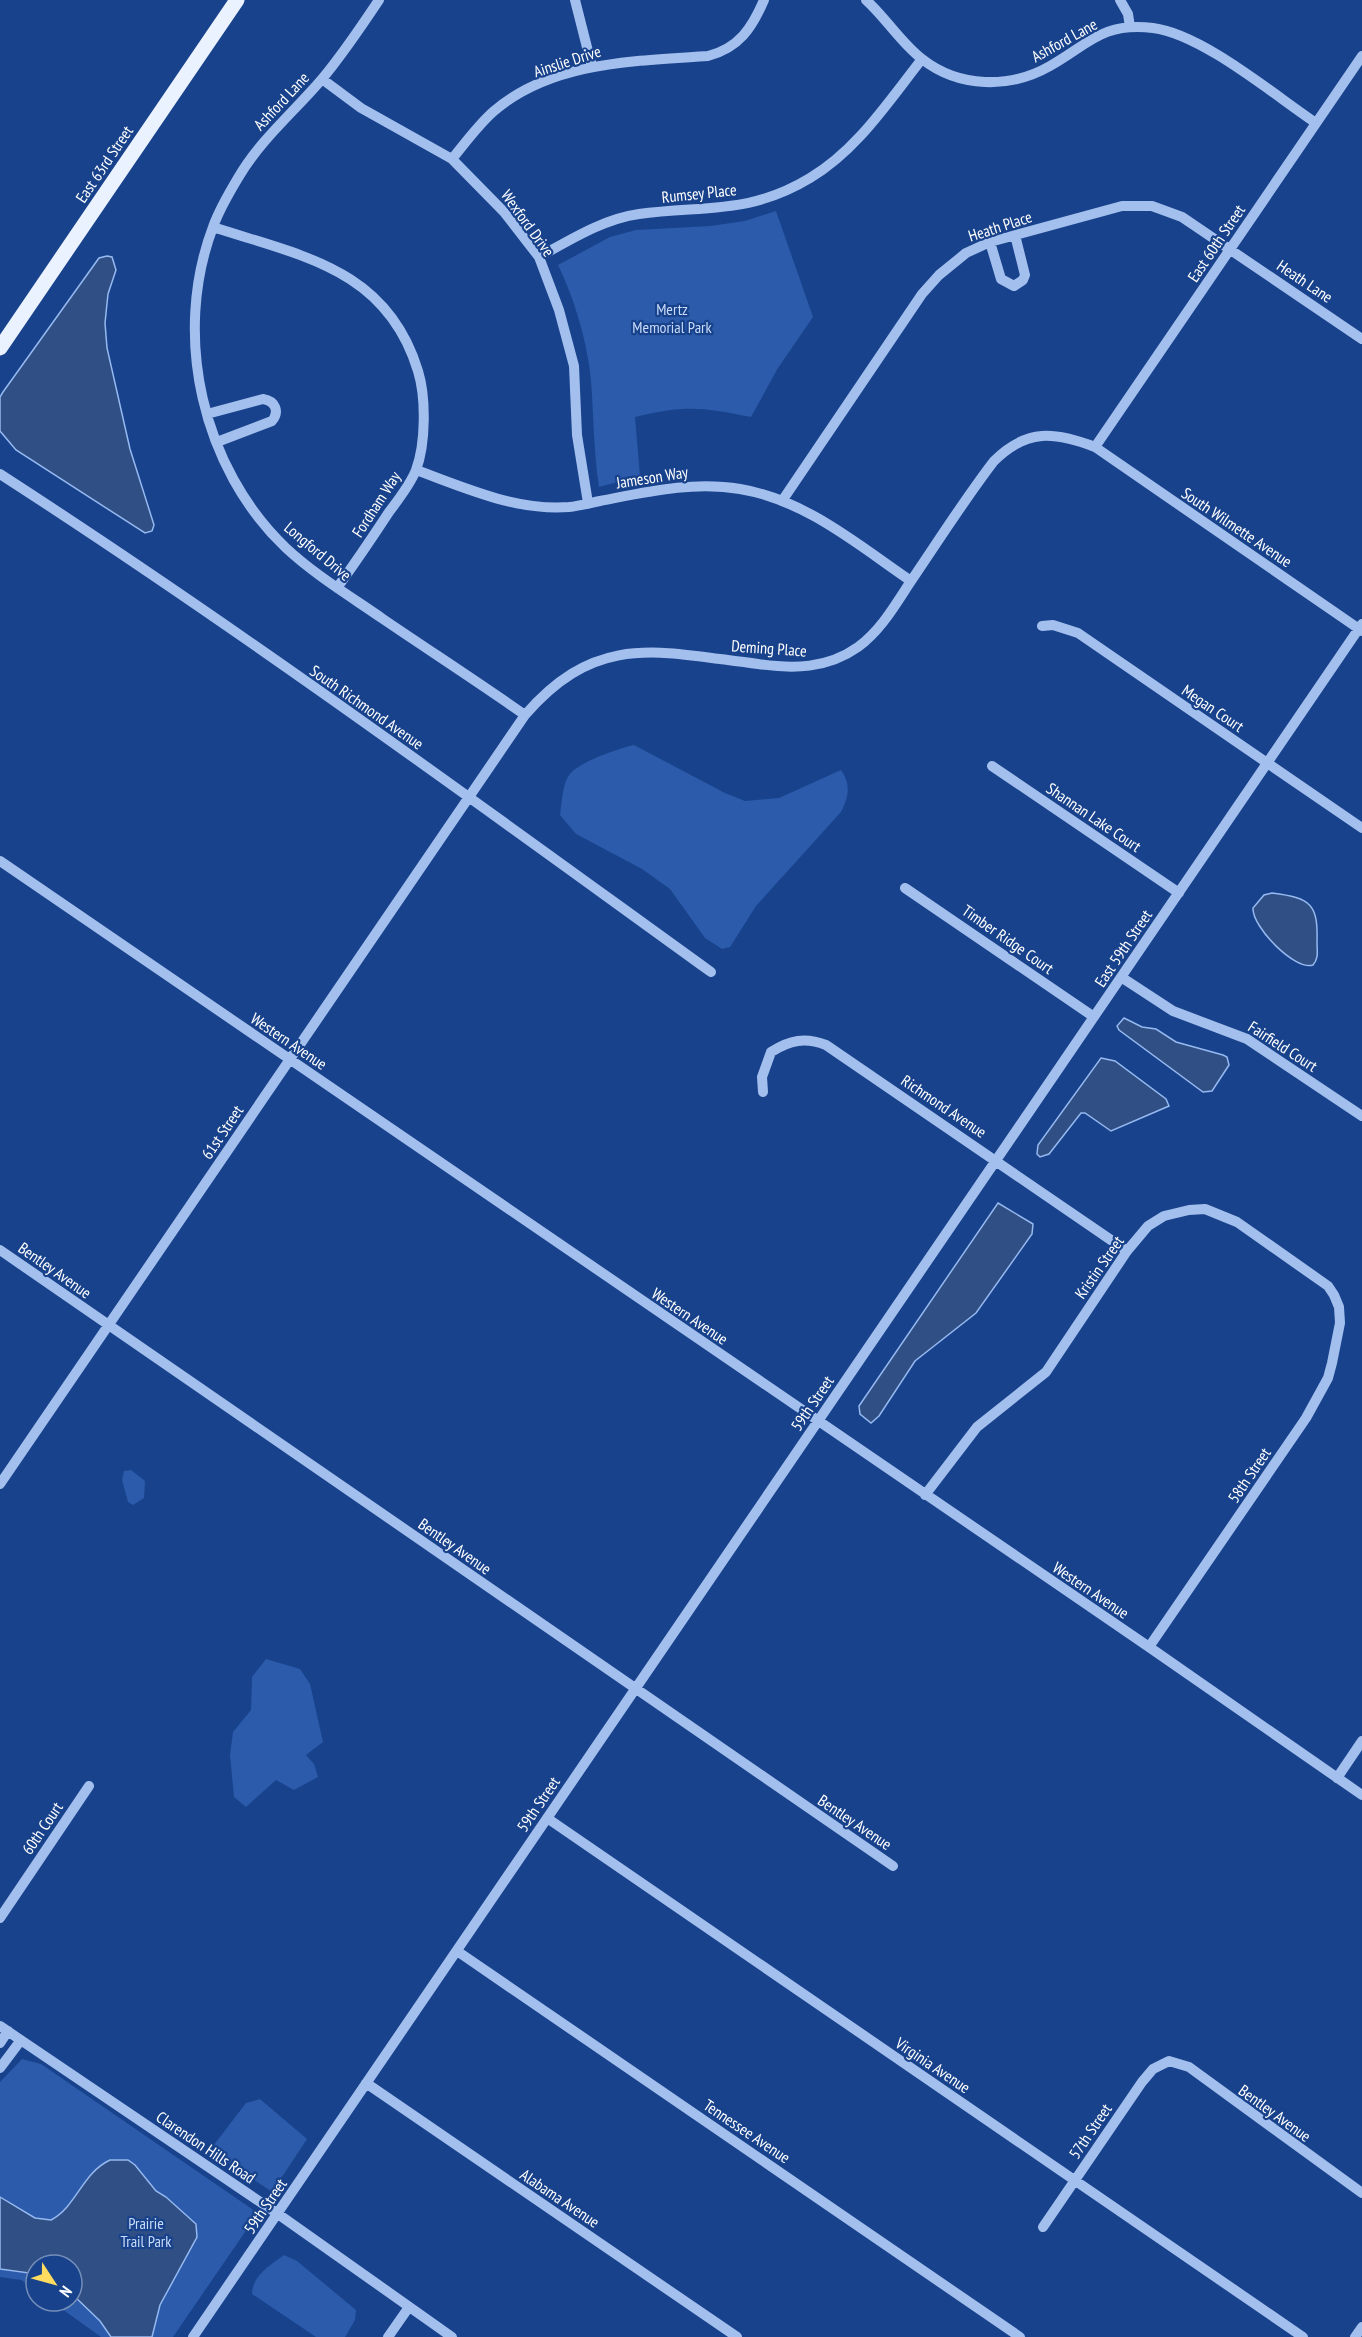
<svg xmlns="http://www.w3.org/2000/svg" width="1362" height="2337" font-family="'PT Sans Narrow',sans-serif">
  <rect width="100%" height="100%" fill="#18428b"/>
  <!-- green -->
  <path fill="#2b5baa" d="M 776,211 L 813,317 L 778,368 L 751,417 C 701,407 685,405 635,417 L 640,476 L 599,487 C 593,448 594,410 590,371 C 585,335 574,298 558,265 L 610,237 L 636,230 L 710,226 L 745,221 Z
    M 634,745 L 725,793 L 745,801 L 779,798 L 841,770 C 851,784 849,796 841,812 L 756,906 L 730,947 L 722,949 L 705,938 L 670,889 L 642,869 L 576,834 L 560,815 C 562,802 562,784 570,774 C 579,762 620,748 634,745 Z
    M 131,1470 L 145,1481 L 144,1498 L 133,1505 L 128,1502 L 122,1480 L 124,1471 Z
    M 266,1659 L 300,1669 L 310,1684 L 323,1742 L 306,1755 L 314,1764 L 318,1777 L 294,1790 L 276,1780 L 246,1807 L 234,1797 L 230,1755 L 233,1732 L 251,1710 L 252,1677 Z
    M 22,2059 L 41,2064 L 258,2213 L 173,2337 L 101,2337 L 51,2301 L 72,2301 L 72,2265 L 36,2265 L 36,2290 L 21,2280 L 0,2277 L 0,2082 Z
    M 260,2099 L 307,2139 L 272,2192 L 210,2150 L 246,2103 Z
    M 284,2255 L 297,2261 L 356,2310 L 355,2320 L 345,2337 L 316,2337 L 252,2294 C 252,2276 270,2265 284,2255 Z"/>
  <!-- water -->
  <path fill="#304f85" stroke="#95b9f0" stroke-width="1.5" d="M 107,256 L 112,257 L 116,270 L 108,294 L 105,323 L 107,348 L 130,449 L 154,525 L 152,531 L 145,533 L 16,450 L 0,431 L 0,397 L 3,392 L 99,258 Z
    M 1272,893 C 1312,898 1318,905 1317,942 C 1317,951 1319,958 1313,965 C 1295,971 1252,927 1253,908 L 1264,895 Z
    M 1124,1018 L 1142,1027 L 1156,1029 L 1176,1042 L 1223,1055 L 1227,1057 L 1229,1065 L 1212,1091 L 1203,1092 L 1119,1030 L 1117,1026 Z
    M 1101,1058 L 1115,1061 L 1166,1099 L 1169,1106 L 1111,1131 L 1085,1113 L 1081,1113 L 1049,1154 L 1040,1157 L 1037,1154 L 1038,1145 Z
    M 998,1203 L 1033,1224 L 1032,1234 L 976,1313 L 915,1361 L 879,1416 L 871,1423 L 860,1414 L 859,1406 Z
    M 110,2160 L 128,2160 L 135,2165 L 156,2191 L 166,2197 L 196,2224 L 197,2237 L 160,2305 L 152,2337 L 111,2337 L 100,2321 L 72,2294 L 72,2265 L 36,2265 L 36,2274 L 0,2269 L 0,2197 L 35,2218 L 51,2220 C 77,2206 82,2173 110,2160 Z"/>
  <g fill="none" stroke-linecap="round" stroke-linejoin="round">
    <!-- minor -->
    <path stroke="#a3bfee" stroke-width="10" d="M 379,0 C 361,27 343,54 322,79 C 294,112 260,140 238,178 C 229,193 219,210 213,227 C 172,335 202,468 286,548 C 315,575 350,596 383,619 C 430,651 478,682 525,715
      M 575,0 L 592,67
      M 866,0 C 886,18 901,43 922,59 C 959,88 1010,89 1050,66 C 1089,44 1102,22 1153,28 C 1202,34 1274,95 1316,123
      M 1120,0 L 1128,14 L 1130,27
      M 322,79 L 361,108 L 452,159 L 504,212 L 539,257 L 559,310 L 574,366 L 577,435 L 588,503
      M 452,159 C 466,142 478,125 494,111 C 552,61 636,61 708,56 C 739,48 752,28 764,0
      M 213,227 C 302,256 387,269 418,371 C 426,397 426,443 416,470 C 410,485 398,500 389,512 C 372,538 355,563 337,588
      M 990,242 L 1001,279 L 1014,286 L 1023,280 L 1025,275 L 1015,235
      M 539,257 C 570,240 603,219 639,214 C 704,205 749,215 810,178 C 857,150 888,102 922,59
      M 207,414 L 263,399 C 275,401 280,411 272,421 L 217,442
      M 1095,447 L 1362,56
      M 416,470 C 466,488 515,511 569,507 C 579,506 590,503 600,501 C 647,492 693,481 740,489 C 806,500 858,545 911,581
      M 0,474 C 243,631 477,803 711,972
      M 782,501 L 922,294 L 939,275 L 966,253 L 990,242 L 1122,206 L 1152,206 L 1182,217 L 1362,339
      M 1042,626 L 1053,625 L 1078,633 L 1362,828
      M 992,766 L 1179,893
      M 0,861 L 1149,1647 L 1362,1795
      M 905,888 L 1094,1017
      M 1121,977 L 1173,1011 L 1247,1039 L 1362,1116
      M 763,1092 L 762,1077 L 771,1052 C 790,1040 805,1037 826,1045 L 1127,1251
      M 0,1250 L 893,1866
      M 0,1484 L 525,715 C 598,631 659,652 758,664 C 793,669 827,669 858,647 C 880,631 894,607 909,584 C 937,543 964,500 994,461 C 1027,428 1055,432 1095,447 L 1362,631
      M 925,1495 L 977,1427 L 1046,1372 L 1127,1251 L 1148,1226 L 1164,1216 L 1189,1210 L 1205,1209 L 1237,1222 L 1328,1286 L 1334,1295 L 1339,1307 L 1340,1323 L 1332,1363 L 1328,1378 L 1306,1418 L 1149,1647
      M 1337,1778 L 1362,1741
      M 547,1818 L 1303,2337
      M 0,1918 L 89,1786
      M 457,1951 L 1020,2337
      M 0,2026 L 278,2214 L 452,2337
      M 0,2043 L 8,2031
      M 0,2068 L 21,2040
      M 366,2083 L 737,2337
      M 1043,2227 L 1142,2082 L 1153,2069 L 1169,2061 L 1189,2067 L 1362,2193
      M 193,2337 L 1362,624
      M 388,2337 L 409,2307
      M 1355,2337 L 1362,2327"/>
    <!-- major -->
    <path stroke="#eaf1ff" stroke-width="15" d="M 0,348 L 237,0"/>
  </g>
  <g text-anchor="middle" stroke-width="4.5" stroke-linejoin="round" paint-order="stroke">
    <!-- street labels -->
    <g font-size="16" fill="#fff" stroke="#18428b">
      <text transform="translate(1064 40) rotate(-29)" y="6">Ashford Lane</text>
      <text transform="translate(567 61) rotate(-18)" y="6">Ainslie Drive</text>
      <text transform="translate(281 101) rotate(-47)" y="6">Ashford Lane</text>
      <text transform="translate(104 164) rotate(-56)" y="6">East 63rd Street</text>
      <text transform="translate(699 193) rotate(-6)" y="6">Rumsey Place</text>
      <text transform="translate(528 223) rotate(54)" y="6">Wexford Drive</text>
      <text transform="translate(1000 226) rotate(-18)" y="6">Heath Place</text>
      <text transform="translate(1216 243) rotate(-56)" y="6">East 60th Street</text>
      <text transform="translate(1305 281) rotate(34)" y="6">Heath Lane</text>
      <text transform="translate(652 477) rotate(-9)" y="6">Jameson Way</text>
      <text transform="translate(376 504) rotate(-57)" y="6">Fordham Way</text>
      <text transform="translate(1237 527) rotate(34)" y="6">South Wilmette Avenue</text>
      <text transform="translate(318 551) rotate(40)" y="6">Longford Drive</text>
      <text transform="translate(769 648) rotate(4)" y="6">Deming Place</text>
      <text transform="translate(367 707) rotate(35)" y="6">South Richmond Avenue</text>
      <text transform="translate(1213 708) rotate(34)" y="6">Megan Court</text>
      <text transform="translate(1094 817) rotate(34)" y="6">Shannan Lake Court</text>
      <text transform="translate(1008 939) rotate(35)" y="6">Timber Ridge Court</text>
      <text transform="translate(1123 948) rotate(-56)" y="6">East 59th Street</text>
      <text transform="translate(289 1041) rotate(34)" y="6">Western Avenue</text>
      <text transform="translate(1283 1046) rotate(33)" y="6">Fairfield Court</text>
      <text transform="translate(944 1106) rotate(34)" y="6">Richmond Avenue</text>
      <text transform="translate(222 1132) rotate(-56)" y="6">61st Street</text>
      <text transform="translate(1099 1267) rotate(-55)" y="6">Kristin Street</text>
      <text transform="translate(55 1270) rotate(35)" y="6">Bentley Avenue</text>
      <text transform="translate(690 1316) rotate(34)" y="6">Western Avenue</text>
      <text transform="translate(812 1403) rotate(-56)" y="6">59th Street</text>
      <text transform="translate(1249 1475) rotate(-56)" y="6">58th Street</text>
      <text transform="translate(455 1546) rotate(35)" y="6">Bentley Avenue</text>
      <text transform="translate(1091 1590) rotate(34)" y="6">Western Avenue</text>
      <text transform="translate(538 1804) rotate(-56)" y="6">59th Street</text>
      <text transform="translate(855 1822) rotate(34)" y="6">Bentley Avenue</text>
      <text transform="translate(42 1828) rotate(-56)" y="6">60th Court</text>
      <text transform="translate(933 2065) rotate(34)" y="6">Virginia Avenue</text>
      <text transform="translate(1275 2113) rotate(36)" y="6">Bentley Avenue</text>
      <text transform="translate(747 2131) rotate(34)" y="6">Tennessee Avenue</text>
      <text transform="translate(1090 2131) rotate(-56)" y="6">57th Street</text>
      <text transform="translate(206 2147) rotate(34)" y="6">Clarendon Hills Road</text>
      <text transform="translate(560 2198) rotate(34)" y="6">Alabama Avenue</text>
      <text transform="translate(265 2206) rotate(-56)" y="6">59th Street</text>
    </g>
    <!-- park labels -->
    <g font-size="16" fill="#c9dcfa" stroke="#18428b">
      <text x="672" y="315">Mertz<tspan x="672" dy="18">Memorial Park</tspan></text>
      <text x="146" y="2229">Prairie<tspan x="146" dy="18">Trail Park</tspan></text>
    </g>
  </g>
  <!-- north arrow -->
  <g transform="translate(54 2283) rotate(126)"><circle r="28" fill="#18428b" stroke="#748eb9" stroke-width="1.5"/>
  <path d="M0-4.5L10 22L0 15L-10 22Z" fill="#ffdc60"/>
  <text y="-9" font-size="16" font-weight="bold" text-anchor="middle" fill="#ffffff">N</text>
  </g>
</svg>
